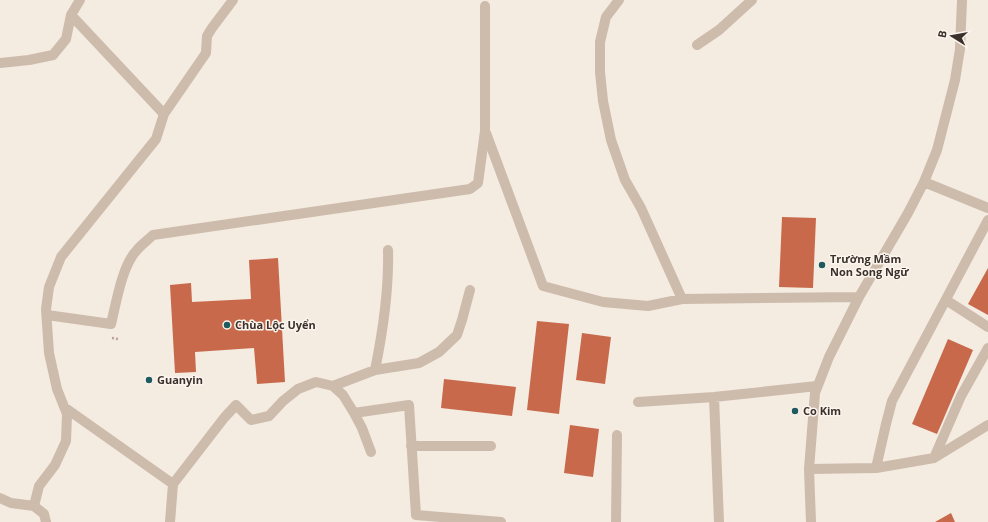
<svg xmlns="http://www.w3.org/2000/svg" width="988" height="522" font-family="'Open Sans',sans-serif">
  <rect width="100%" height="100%" fill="#f4ebe1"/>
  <!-- building -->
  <path fill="#c8694b" d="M 782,217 L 816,218 L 813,288 L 779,287 Z
    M 278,258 L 285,382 L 257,384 L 254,348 L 195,352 L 196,372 L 175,373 L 170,285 L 191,283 L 192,302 L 251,299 L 249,260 Z
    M 988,268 L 988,315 L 968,304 Z
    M 537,321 L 569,324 L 559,414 L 527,410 Z
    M 582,333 L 611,337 L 605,384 L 576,380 Z
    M 948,339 L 973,350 L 937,434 L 912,424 Z
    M 444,379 L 516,387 L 512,416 L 441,408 Z
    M 570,425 L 599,429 L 593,477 L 564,473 Z
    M 951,513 L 955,522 L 935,522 Z"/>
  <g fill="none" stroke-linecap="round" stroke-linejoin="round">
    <!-- path -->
    <path stroke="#b9a596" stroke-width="2.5" stroke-dasharray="2 2" stroke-linecap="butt" d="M 112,338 L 118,339"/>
    <!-- minor -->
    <path stroke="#cdbbac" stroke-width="10" d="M 619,0 L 606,17 L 600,42 L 600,72 L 603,101 L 611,140 L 625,180 L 641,208 L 682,299
      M 71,15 L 164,114
      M 697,45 L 719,30 L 752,0
      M 0,63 L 29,60 L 53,55 L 66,39 L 71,15 L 80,0
      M 486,133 L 543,286 L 603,302 L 648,306 L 682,299 L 859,297
      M 924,182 L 988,208
      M 946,300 L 988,327
      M 47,315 L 111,324 C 116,304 122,265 137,250 C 142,244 148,240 153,235 L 470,189 L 478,183 L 485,131 L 485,6
      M 375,370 C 383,331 389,290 388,250
      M 333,386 L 375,370 L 419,363 L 439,352 L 457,335 L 462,320 L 470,290
      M 714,397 L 719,522
      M 638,402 L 714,397 L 817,386
      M 64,407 L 173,484
      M 354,413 L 409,405 L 416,515 L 501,522
      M 411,446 L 491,446
      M 934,458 L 961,396 L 988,348
      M 876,468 L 886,424 L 892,401 L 988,220
      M 809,469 L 876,468 L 934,458 L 988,425
      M 0,498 L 11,503 L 34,506 L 44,514 L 46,522
      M 34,506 L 39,486 L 55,465 L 66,441 L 67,414 L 57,389 L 49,353 L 46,309 L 49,287 L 61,257 L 156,139 L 164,114 L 206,53 L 207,36 L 212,28 L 233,0
      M 170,522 L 173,484 L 224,418 L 236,405 L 251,420 L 269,416 L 283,401 L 298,389 L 316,382 L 333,386 L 343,395 L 354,413 L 362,428 L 371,452
      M 616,522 L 617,435
      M 811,522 L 809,469 L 815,393 L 829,357 L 859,297 L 908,213 L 924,182 L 937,150 L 955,80 L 960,49 L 962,0"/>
  </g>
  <!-- markers -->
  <g fill="#1f5a5e" stroke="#fbf5ee" stroke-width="1.5">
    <circle cx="822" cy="265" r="4"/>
    <circle cx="227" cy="325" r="4"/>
    <circle cx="149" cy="380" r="4"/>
    <circle cx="795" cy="411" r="4"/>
  </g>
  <g text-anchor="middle" stroke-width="3" stroke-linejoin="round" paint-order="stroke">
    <!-- poi labels -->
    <g font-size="11" font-weight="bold" fill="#3b302b" stroke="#fbf5ee" text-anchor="start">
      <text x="830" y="263">Trường Mầm<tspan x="830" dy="13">Non Song Ngữ</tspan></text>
      <text x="235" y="329">Chùa Lộc Uyển</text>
      <text x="157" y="384">Guanyin</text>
      <text x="803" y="415">Co Kim</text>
    </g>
  </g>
  <!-- north arrow -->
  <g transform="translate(952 36) rotate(281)" stroke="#fbf5ee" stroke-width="3" paint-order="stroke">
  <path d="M0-3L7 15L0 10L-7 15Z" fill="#3b302b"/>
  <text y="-6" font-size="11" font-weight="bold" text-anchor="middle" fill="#3b302b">B</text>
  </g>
</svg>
